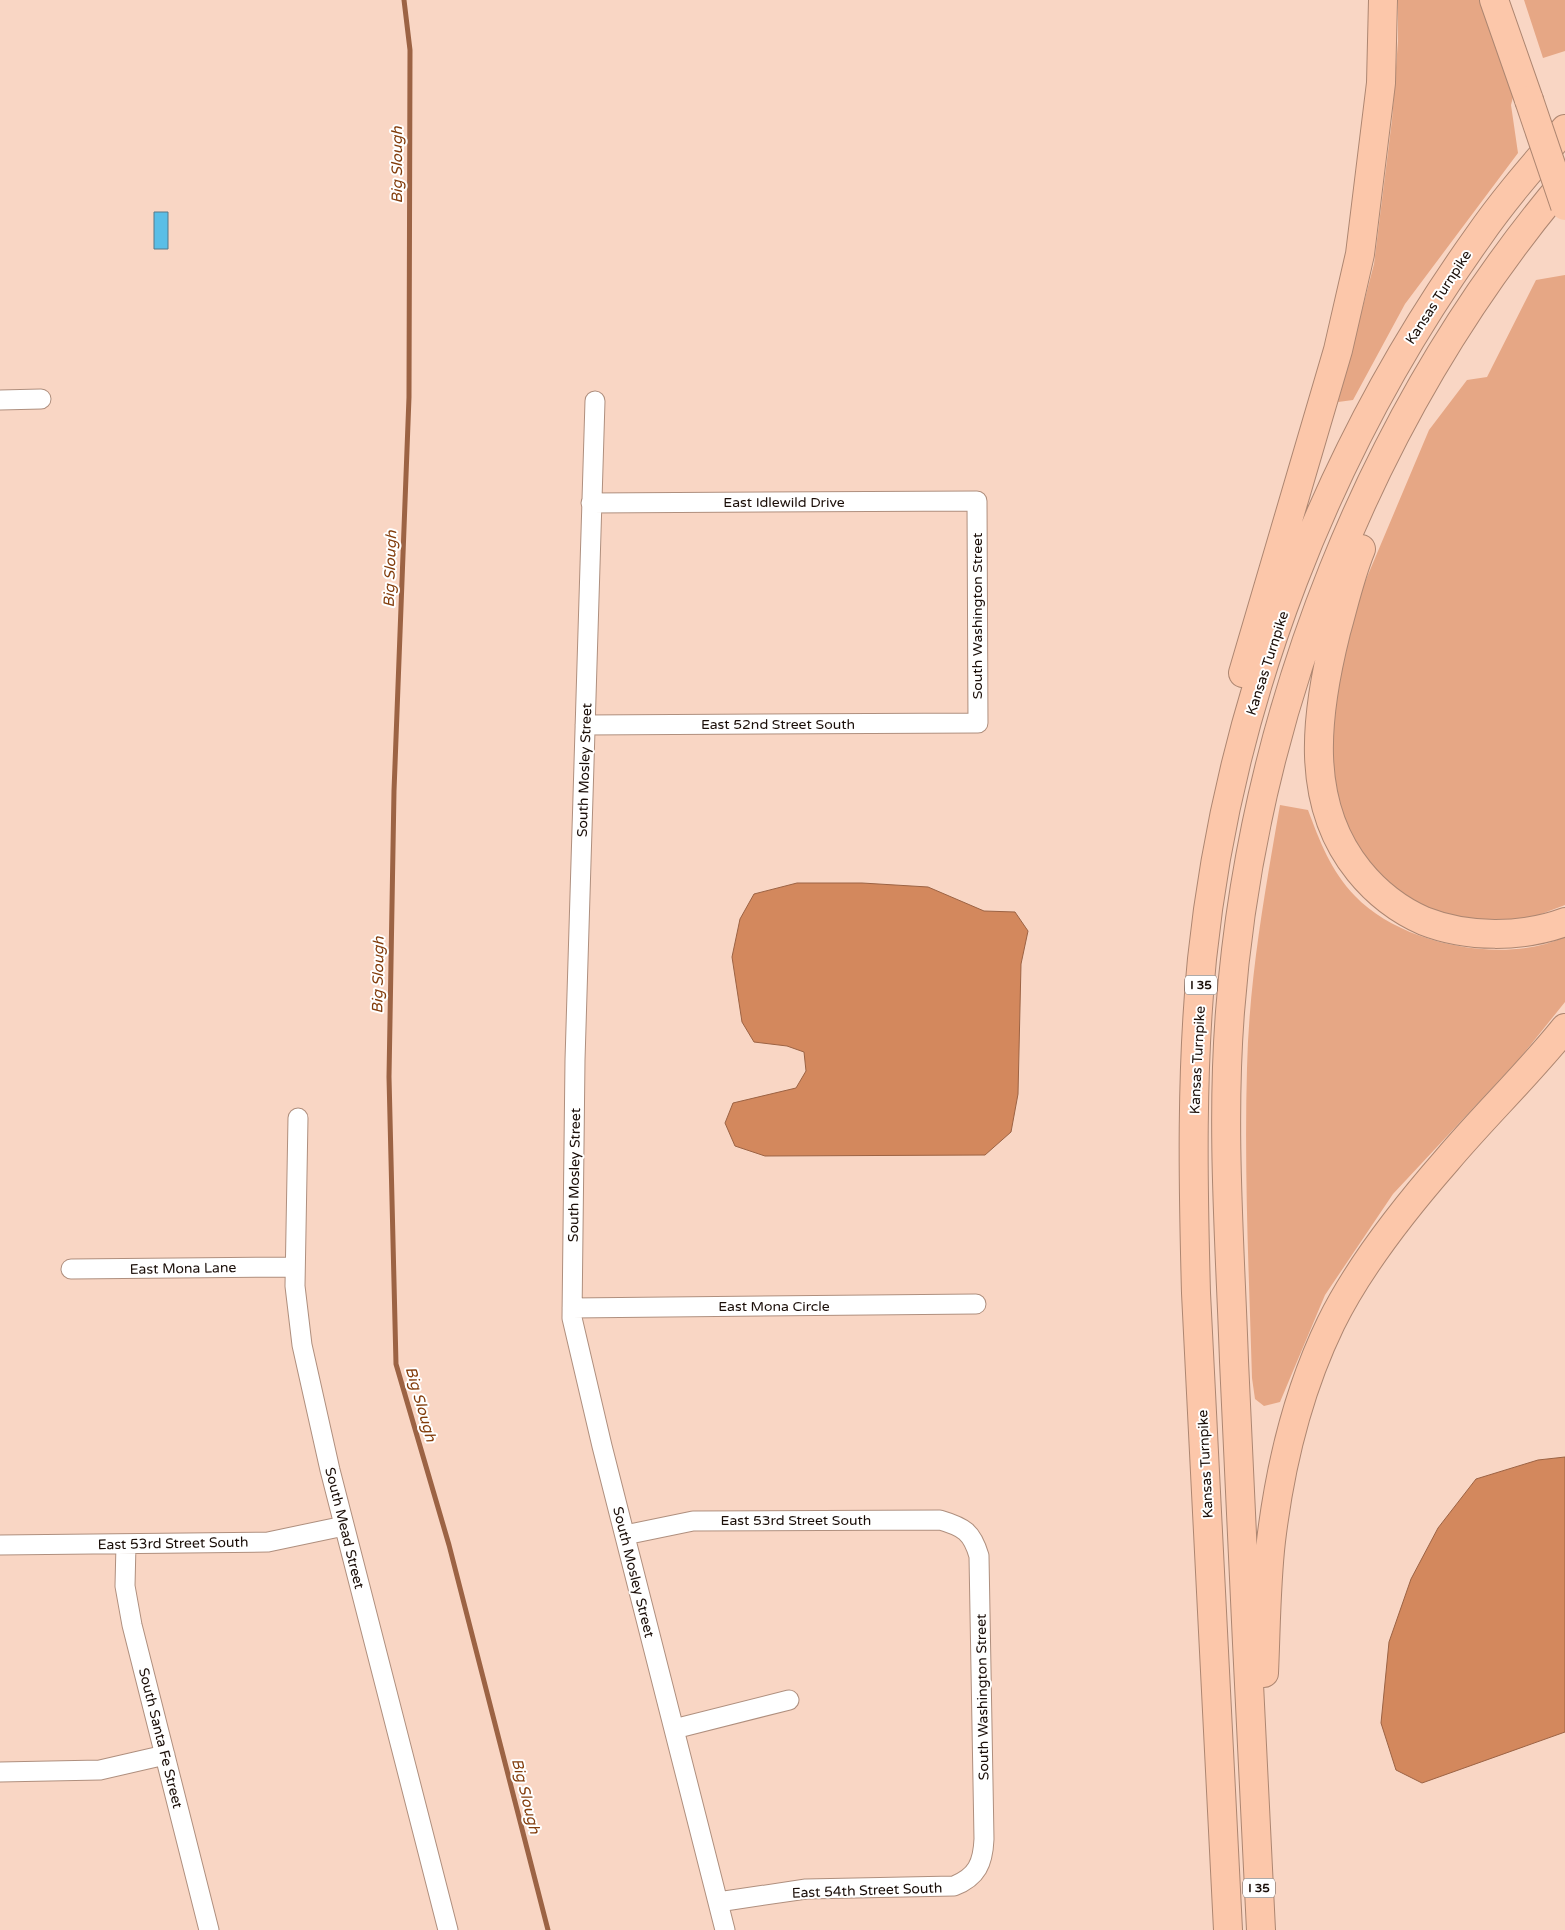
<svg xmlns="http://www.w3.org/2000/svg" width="1565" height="1930" font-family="'Varela Round',sans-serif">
  <rect width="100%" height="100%" fill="#f9d6c4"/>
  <!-- green -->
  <path fill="#e6a785" d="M 1398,0 L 1481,0 L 1514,93 L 1511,105 L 1518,153 L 1405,304 L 1353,400 L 1338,402 L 1374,264 L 1392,120 L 1398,41 Z
    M 1524,0 L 1565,0 L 1565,51 L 1543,58 Z
    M 1565,275 L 1565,905 L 1536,916 L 1504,921 L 1469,920 L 1432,909 L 1408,899 L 1362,858 L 1347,834 L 1333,778 L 1331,702 L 1354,608 L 1429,430 L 1467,380 L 1487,377 L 1536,280 Z
    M 1280,805 L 1308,810 C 1320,842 1331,871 1355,896 C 1402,945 1504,965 1565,937 L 1565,1002 L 1520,1058 L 1393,1194 L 1325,1295 L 1280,1402 L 1264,1406 L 1255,1399 L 1252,1378 C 1249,1275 1244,1171 1247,1068 C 1249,979 1265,891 1280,805 Z"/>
  <!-- water -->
  <path fill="#d3885d" stroke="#9c6344" d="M 797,883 L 862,883 L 928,887 L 984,911 L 1015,912 L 1028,931 L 1021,964 L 1018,1094 L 1011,1132 L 985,1155 L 765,1156 L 735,1146 L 725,1123 L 733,1103 L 796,1088 L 806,1071 L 804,1052 L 787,1046 L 754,1042 L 742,1022 L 732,957 L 740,919 L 754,894 Z
    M 1565,1457 L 1565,1732 L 1422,1783 L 1396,1770 L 1381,1723 L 1389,1642 L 1411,1579 L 1438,1528 L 1476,1479 L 1538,1460 Z"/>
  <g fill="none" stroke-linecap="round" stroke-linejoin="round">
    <!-- stream -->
    <path stroke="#9c6344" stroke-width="5" d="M 404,0 L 410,50 L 409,397 L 394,791 L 389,1077 L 396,1364 L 449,1545 L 548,1930"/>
  </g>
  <!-- building -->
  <path fill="#5abee6" stroke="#567988" d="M 154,212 L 168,212 L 168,249 L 154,249 Z"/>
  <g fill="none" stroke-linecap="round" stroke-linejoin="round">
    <!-- minor casing -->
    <g stroke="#af8f7e" stroke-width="21">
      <path id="minor" d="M 0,400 L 41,399
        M 595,401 L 575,1060 L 572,1318 L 602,1446 L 725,1930
        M 585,725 L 978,723 L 977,501 L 591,503
        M 298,1118 L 295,1286 L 302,1345 L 330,1470 L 448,1930
        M 71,1269 L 294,1267
        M 572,1308 L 976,1304
        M 625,1535 L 693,1521 L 940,1520 C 964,1527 972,1532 979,1556 L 984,1839 C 983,1863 977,1877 954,1886 L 806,1889 L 718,1902
        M 126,1544 L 125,1586 L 132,1625 L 209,1930
        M 0,1545 L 268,1542 L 344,1526
        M 674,1729 L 789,1700
        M 0,1772 L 100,1770 L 165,1755"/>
    </g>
    <!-- highway casing -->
    <g stroke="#ad8671" stroke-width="30">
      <path id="highway" d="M 1494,0 L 1529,100
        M 1361,549 C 1350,576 1344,604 1336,632 C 1316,712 1303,802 1359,871 C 1376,892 1399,910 1424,921 C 1467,938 1522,938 1565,922
        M 1243,673 L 1338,350 L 1360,254 L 1381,83 L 1383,0
        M 1264,1673 C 1266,1629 1266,1584 1271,1541 C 1280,1466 1298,1391 1331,1323 C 1359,1266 1405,1208 1447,1160 C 1485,1115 1528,1074 1565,1028
        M 1228,1930 L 1196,1293 C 1193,1182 1191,1070 1202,959 C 1229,700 1327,448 1478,237 C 1504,199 1535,164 1565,129
        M 1261,1930 C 1252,1740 1242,1551 1234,1361 C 1230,1245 1221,1128 1230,1012 C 1253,711 1370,412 1565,181"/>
    </g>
    <!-- minor -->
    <use href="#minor" stroke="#fff" stroke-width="19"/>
    <!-- highway -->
    <use href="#highway" stroke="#fcc7aa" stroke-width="28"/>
    <!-- highway-bridge casing -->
    <g stroke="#ad8671" stroke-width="30" stroke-linecap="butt">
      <path id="highway-bridge" d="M 1529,100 L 1565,206"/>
    </g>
    <!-- highway-bridge -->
    <use href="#highway-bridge" stroke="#fcc7aa" stroke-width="28"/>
  </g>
  <g text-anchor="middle" stroke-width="4" stroke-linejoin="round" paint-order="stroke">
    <!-- shield labels -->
    <g fill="#fff" stroke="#5f5652" stroke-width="1">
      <rect x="1185" y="975.5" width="32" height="19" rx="4"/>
      <rect x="1243" y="1878.5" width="32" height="19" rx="4"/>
    </g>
    <g font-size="12" font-weight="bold" fill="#1a0e08">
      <text x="1201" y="989">I 35</text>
      <text x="1259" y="1892">I 35</text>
    </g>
    <!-- street labels -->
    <g font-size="14" fill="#1a0e08" stroke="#fff">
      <text transform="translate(1438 297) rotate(-57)" y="5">Kansas Turnpike</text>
      <text x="784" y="507">East Idlewild Drive</text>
      <text transform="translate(977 616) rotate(-90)" y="5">South Washington Street</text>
      <text transform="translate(1267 663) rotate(-72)" y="5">Kansas Turnpike</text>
      <text x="778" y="729">East 52nd Street South</text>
      <text transform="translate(584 770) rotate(-88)" y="5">South Mosley Street</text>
      <text transform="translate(1197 1060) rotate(-87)" y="5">Kansas Turnpike</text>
      <text transform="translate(574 1175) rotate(-89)" y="5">South Mosley Street</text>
      <text transform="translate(183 1268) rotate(-1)" y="5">East Mona Lane</text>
      <text x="774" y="1311">East Mona Circle</text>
      <text transform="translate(1205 1464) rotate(-93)" y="5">Kansas Turnpike</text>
      <text x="796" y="1525">East 53rd Street South</text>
      <text transform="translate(345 1528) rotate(76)" y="5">South Mead Street</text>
      <text transform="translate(173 1543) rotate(-1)" y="5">East 53rd Street South</text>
      <text transform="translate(634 1572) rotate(76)" y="5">South Mosley Street</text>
      <text transform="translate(982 1697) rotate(-91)" y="5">South Washington Street</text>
      <text transform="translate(161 1738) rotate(76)" y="5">South Santa Fe Street</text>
      <text transform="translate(867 1890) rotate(-2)" y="5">East 54th Street South</text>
    </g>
    <!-- water labels -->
    <g font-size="15" font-style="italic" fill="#823c0b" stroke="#fff">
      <text transform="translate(397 165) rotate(-90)" y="5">Big Slough</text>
      <text transform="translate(390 569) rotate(-88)" y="5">Big Slough</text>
      <text transform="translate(378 975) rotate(-89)" y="5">Big Slough</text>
      <text transform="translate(421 1404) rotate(74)" y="5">Big Slough</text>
      <text transform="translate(526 1796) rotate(76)" y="5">Big Slough</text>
    </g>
  </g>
</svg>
